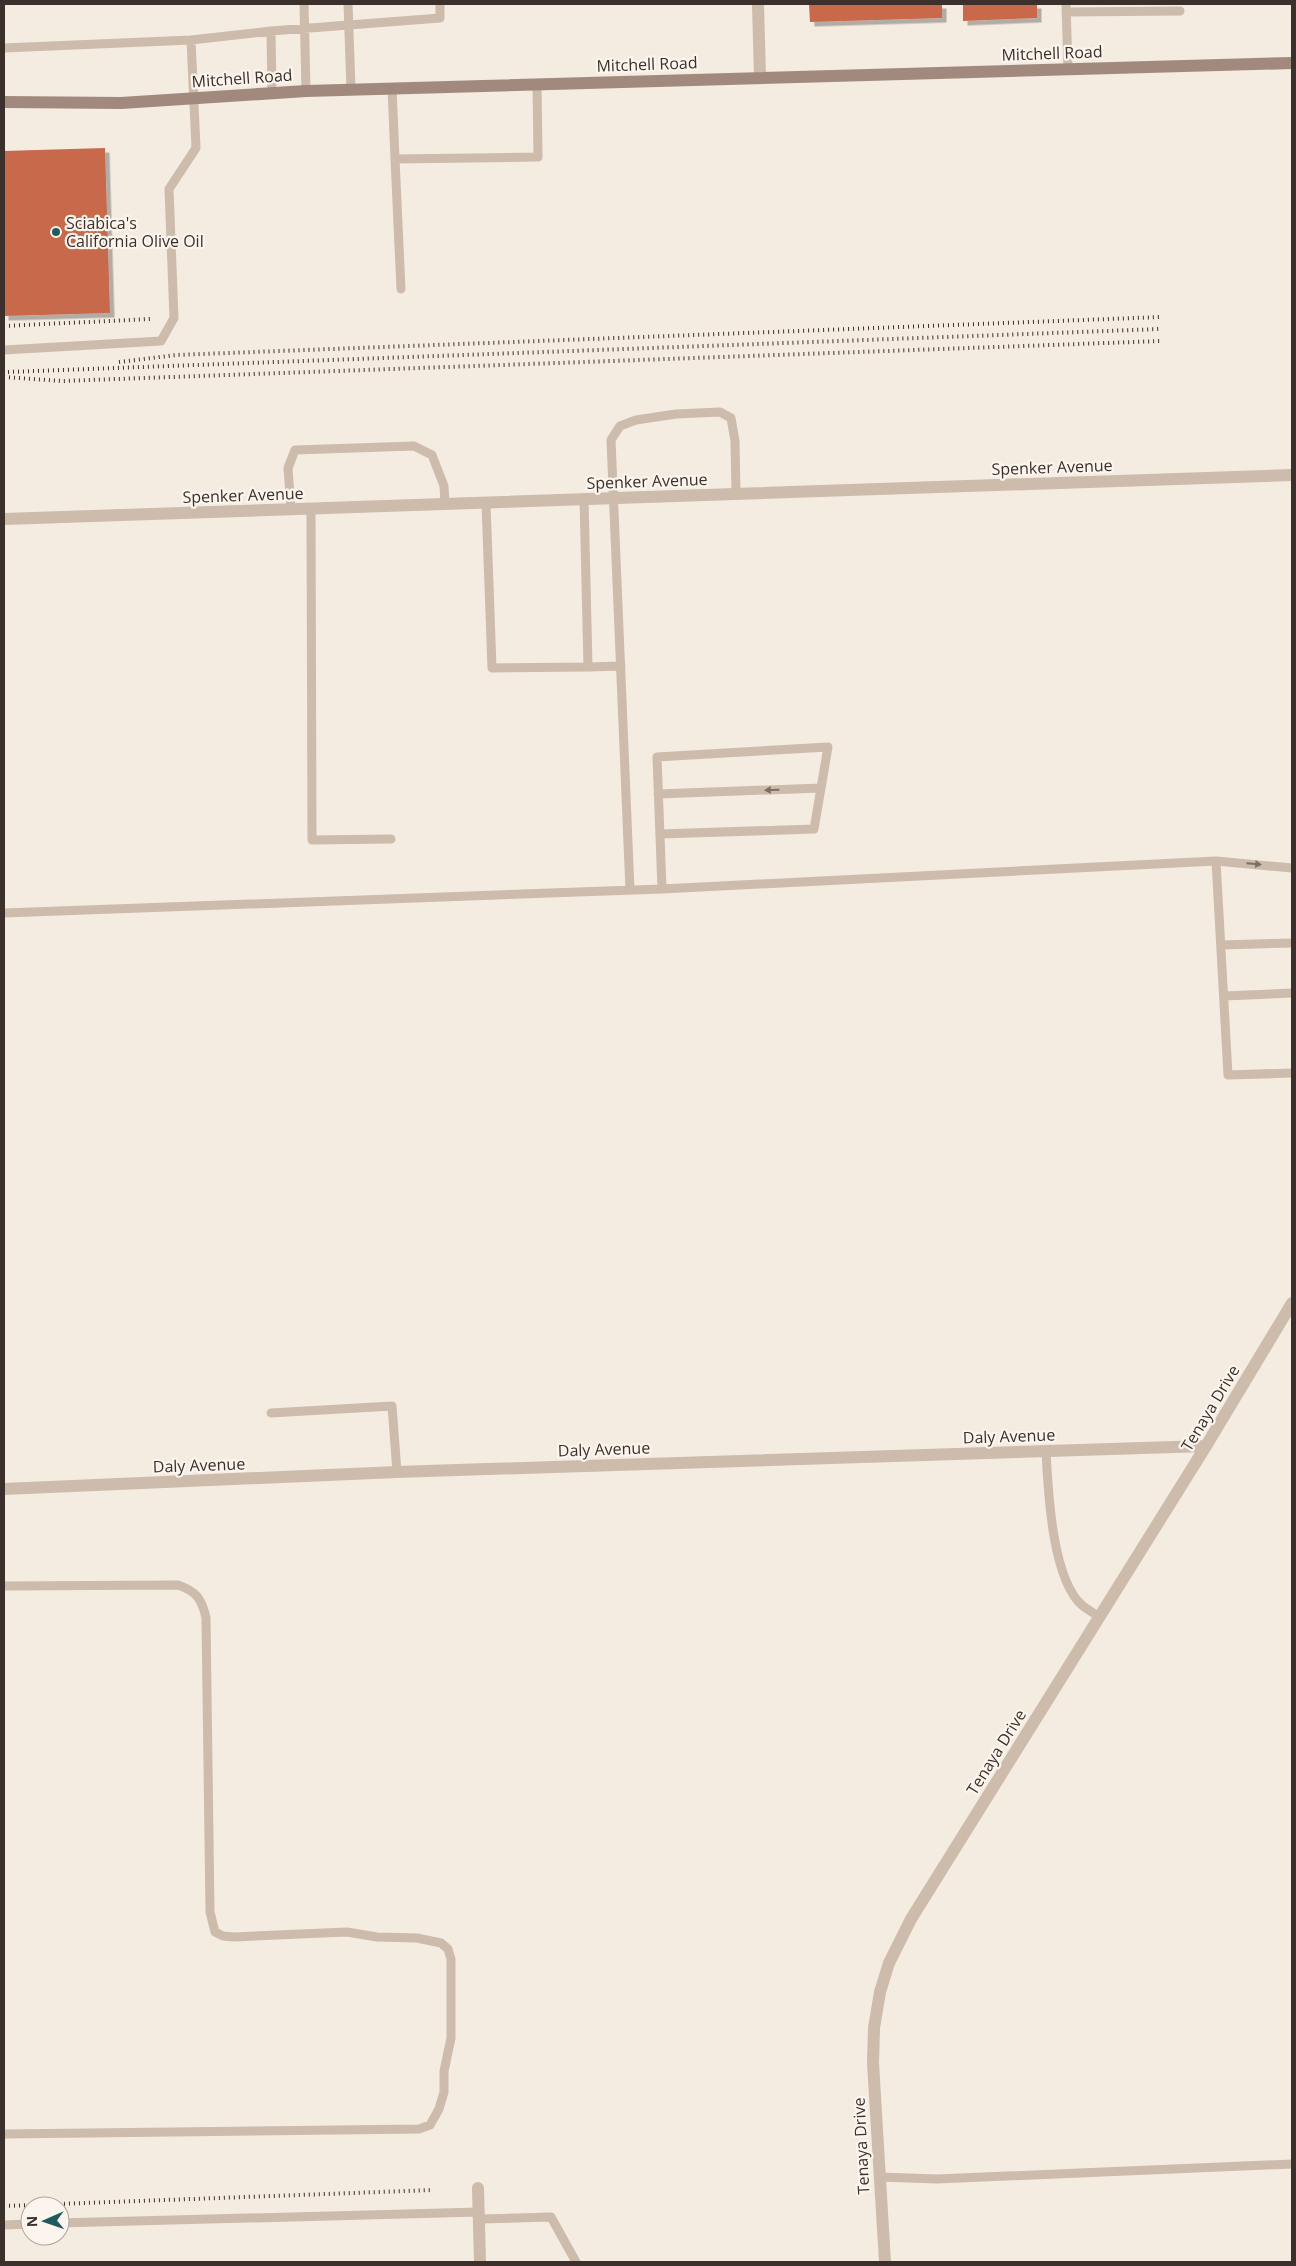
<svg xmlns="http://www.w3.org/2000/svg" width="1296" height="2266" font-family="'Open Sans',sans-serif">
  <defs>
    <filter id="shadow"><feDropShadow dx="4.5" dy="4.5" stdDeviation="0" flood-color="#0004"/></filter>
  </defs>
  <rect width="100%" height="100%" fill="#f4ebe1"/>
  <!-- building -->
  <path fill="#c8694b" filter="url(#shadow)" d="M 809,4 L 942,4 L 942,18 L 810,22 Z
    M 963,4 L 1037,4 L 1037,18 L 963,21 Z
    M 105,148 L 110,313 L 4,316 L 4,151 Z"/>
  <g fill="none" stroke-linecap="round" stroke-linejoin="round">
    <!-- lane -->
    <path stroke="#cdbbac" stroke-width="9" d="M 304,4 L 306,91
      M 348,4 L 351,89
      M 1066,4 L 1068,69
      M 1066,12 L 1180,11
      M 271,31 L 272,92
      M 4,48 L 191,40
      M 392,88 L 395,159 L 538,157 L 537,84
      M 395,159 L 401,289
      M 4,350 L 161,341 L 174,318 L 169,189 L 196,148 L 191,40 L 271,31 L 440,18 L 440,4
      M 486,503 L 492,668 L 588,667 L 584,499
      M 291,509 L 288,468 L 295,450 L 414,446 L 432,455 L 444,486 L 445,504
      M 311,509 L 312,840 L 391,839
      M 588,667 L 621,666
      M 658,794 L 821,788
      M 660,834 L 814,829 L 828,747 L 657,757 L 662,889 L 1216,861 L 1228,1075 L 1292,1073
      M 1216,861 L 1292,868
      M 630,890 L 611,440 L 620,426 L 636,420 L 676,414 L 720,412 L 731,418 L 735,441 L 736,494
      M 4,913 L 662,889
      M 1221,945 L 1292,943
      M 1224,996 L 1292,993
      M 271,1413 L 392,1406 L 397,1472
      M 1046,1451 C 1048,1490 1052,1581 1083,1606 C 1088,1610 1094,1613 1099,1617
      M 4,1586 L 178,1585 C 196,1591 202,1599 206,1618 L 210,1912 L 215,1932 L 223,1936 L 234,1937 L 347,1932 L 377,1937 L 417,1938 L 441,1943 L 448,1949 L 451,1959 L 451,2038 L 444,2071 L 444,2092 L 439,2109 L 430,2125 L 419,2129 L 4,2134
      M 879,2177 L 937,2179 L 1292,2164
      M 479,2219 L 551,2217 L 576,2262
      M 60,2223 L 479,2212
      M 4,2225 L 30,2224"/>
    <!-- street -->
    <path stroke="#cdbbac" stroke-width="12" d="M 758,4 L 760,77
      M 4,519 L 1292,475
      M 4,1489 L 397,1472 L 1206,1446
      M 478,2188 L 480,2262
      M 885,2262 L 873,2063 L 874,2028 L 880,1992 L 889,1963 L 911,1919 L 1206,1446 L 1292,1303"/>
    <!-- secondary -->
    <path stroke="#a18a7d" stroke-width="12" d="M 4,102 L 121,103 L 306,91 L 1292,63"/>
    <!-- rail -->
    <path stroke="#3b302b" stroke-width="4" stroke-dasharray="1 4" stroke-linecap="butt" d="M 4,326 L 150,319
      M 119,362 L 176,355 L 1160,317
      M 8,372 L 1160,329
      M 4,377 L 62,381 L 1161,341
      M 4,2206 L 433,2190"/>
  </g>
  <!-- one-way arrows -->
  <defs><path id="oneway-solid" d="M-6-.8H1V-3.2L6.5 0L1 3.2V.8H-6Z" transform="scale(1.25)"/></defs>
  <g fill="#7d6f65">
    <use href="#oneway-solid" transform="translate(772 790) rotate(178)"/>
    <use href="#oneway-solid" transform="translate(1254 864) rotate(5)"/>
  </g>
  <!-- markers -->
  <circle fill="#1f5a5e" stroke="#fbf5ee" stroke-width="2" cx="56" cy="232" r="5"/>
  <g text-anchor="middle" stroke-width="4.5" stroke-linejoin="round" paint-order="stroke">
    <!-- street labels -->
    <g font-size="16" fill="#3b302b" stroke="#fbf5ee">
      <text transform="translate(1052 53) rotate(-2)" y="6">Mitchell Road</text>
      <text transform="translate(647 64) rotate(-2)" y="6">Mitchell Road</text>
      <text transform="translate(242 78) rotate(-4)" y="6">Mitchell Road</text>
      <text transform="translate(1052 467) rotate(-2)" y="6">Spenker Avenue</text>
      <text transform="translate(647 481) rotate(-2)" y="6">Spenker Avenue</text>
      <text transform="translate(243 495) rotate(-2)" y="6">Spenker Avenue</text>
      <text transform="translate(1210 1408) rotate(-59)" y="6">Tenaya Drive</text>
      <text transform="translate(1009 1436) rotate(-2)" y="6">Daly Avenue</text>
      <text transform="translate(604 1449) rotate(-2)" y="6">Daly Avenue</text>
      <text transform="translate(199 1465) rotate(-2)" y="6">Daly Avenue</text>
      <text transform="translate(996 1752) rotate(-58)" y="6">Tenaya Drive</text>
      <text transform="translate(861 2146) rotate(-93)" y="6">Tenaya Drive</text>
    </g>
    <!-- poi labels -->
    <g font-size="16" fill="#3b302b" stroke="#fbf5ee" text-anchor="start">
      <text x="66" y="229">Sciabica's<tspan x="66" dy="18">California Olive Oil</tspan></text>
    </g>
  </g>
  <!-- border -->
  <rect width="1296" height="2266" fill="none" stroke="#3b302b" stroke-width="10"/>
  <!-- north arrow -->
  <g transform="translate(45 2221) rotate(268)"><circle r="24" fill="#fbf5ee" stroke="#aea6a0"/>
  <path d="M0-4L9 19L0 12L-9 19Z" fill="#1f5a5e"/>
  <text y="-8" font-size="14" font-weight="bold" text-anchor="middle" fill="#3b302b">N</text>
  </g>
</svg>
